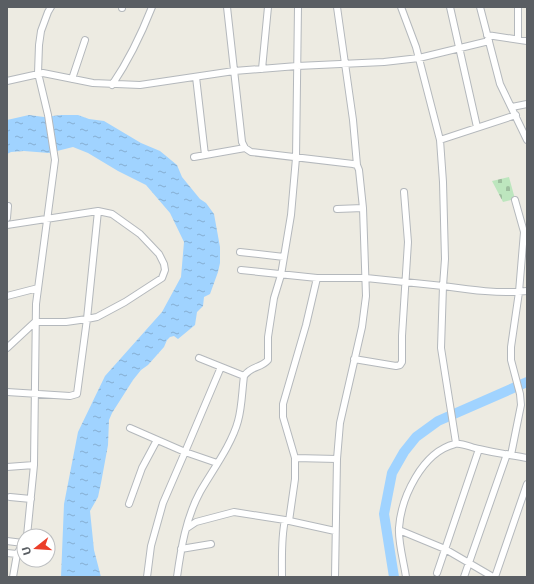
<svg xmlns="http://www.w3.org/2000/svg" width="534" height="584" font-family="Inter,sans-serif">
  <defs>
    <pattern id="cemetery-stones" width="16" height="16" patternUnits="userSpaceOnUse"><rect width="16" height="16" fill="#bde6be"/><path d="M2 7V4a2 2 0 0 1 4 0v3zM10 15v-3a2 2 0 0 1 4 0v3z" fill="#9dbe9e"/></pattern>
    <pattern id="water-ripples" width="26" height="14" patternUnits="userSpaceOnUse"><rect width="26" height="14" fill="#a0d3ff"/><path d="M2 4q2-2 4 0t4 0M15 11q2-2 4 0t4 0" fill="none" stroke="#85aed2"/></pattern>
  </defs>
  <rect width="100%" height="100%" fill="#edebe2"/>
  <!-- cemetery -->
  <path fill="url(#cemetery-stones)" d="M 509,177 L 515,199 L 503,202 L 492,181 Z"/>
  <!-- water -->
  <path fill="url(#water-ripples)" d="M 29,115 L 44,117 L 61,115 L 78,115 L 89,119 L 104,121 L 141,143 L 160,151 L 177,165 L 182,177 L 200,199 L 206,203 L 214,214 L 220,247 L 220,263 L 218,272 L 210,294 L 204,297 L 203,306 L 197,312 L 195,325 L 178,339 L 174,336 L 170,337 L 167,340 L 164,347 L 148,365 L 141,370 L 133,380 L 112,413 L 109,420 L 108,445 L 101,483 L 98,497 L 90,511 L 94,550 L 101,577 L 61,577 L 64,504 L 78,432 L 105,376 L 162,312 L 181,277 L 184,242 L 170,213 L 146,185 L 118,171 L 88,153 L 73,147 L 49,153 L 24,151 L 11,152 L 7,154 L 7,120 Z"/>
  <g fill="none" stroke-linecap="round" stroke-linejoin="round">
    <!-- river -->
    <path stroke="#a0d3ff" stroke-width="10" d="M 394,577 L 384,514 L 392,473 L 404,452 L 416,437 L 438,421 L 527,382"/>
    <!-- minor casing -->
    <g stroke="#b4b8bc" stroke-width="8">
      <path id="minor" d="M 227,7 L 242,142 L 245,148 L 251,152 L 353,164 L 357,165 L 359,170 L 363,208 L 366,296 L 362,327 L 340,423 L 337,459 L 335,577
        M 337,7 L 353,120 L 357,165
        M 450,7 L 477,127
        M 480,7 L 500,84 L 527,140
        M 518,7 L 518,39
        M 122,8 L 122,7
        M 487,35 L 527,41
        M 262,69 L 268,7
        M 196,77 L 205,155
        M 72,79 L 85,40
        M 7,81 L 43,73 L 93,83 L 140,85 L 234,71 L 297,66 L 384,62 L 419,58 L 489,41
        M 112,85 C 129,60 141,35 152,7
        M 512,107 L 527,104
        M 440,140 L 516,115
        M 194,157 L 245,148
        M 515,200 L 524,232 L 527,231
        M 337,209 L 363,208
        M 7,218 L 8,206
        M 7,225 L 98,211 L 112,214 L 140,234 L 159,254 L 164,264 L 165,270 L 162,278 L 125,302 L 97,317 L 87,319 L 77,394 L 70,396 L 7,392
        M 240,252 L 284,257
        M 241,270 L 317,278 L 366,278 L 443,286 L 445,259 L 443,182 L 440,140 L 416,47 L 401,7
        M 7,296 L 38,288
        M 7,348 L 35,322 L 66,322 L 87,319 L 98,211
        M 199,358 L 244,376
        M 354,359 L 396,366 L 400,365 L 402,362 L 402,336 L 408,242 L 404,192
        M 130,428 L 185,452 L 163,503 L 151,546 L 147,577
        M 456,443 L 441,348 L 443,286 C 471,290 500,294 527,291
        M 511,455 L 521,405 L 520,394 L 511,360 L 511,347 L 519,292 L 524,232
        M 295,458 L 337,459
        M 217,463 L 185,452 L 221,367
        M 7,467 L 34,465
        M 10,497 L 31,499
        M 129,504 L 142,468 L 157,440
        M 289,521 L 295,479 L 295,458 L 283,417 L 283,404 L 306,325 L 317,278
        M 187,528 L 196,522 L 234,512 L 285,520
        M 399,530 L 445,549 L 493,577
        M 27,536 L 34,465 L 36,304 L 55,160 L 48,115 L 38,73 L 39,45 L 41,31 L 48,12 L 51,7
        M 7,541 L 23,543
        M 181,549 L 211,544
        M 7,553 L 17,554
        M 437,573 L 479,449
        M 13,577 L 17,554 L 24,542
        M 177,577 C 181,548 186,518 200,492 C 212,471 232,444 238,421 C 242,407 242,391 244,376 C 252,365 260,369 268,360 L 268,337 L 274,298 L 281,275 L 291,215 L 296,158 L 298,7
        M 282,577 C 282,558 281,538 285,520 L 335,531
        M 406,577 C 404,563 398,542 399,528 C 401,498 422,452 455,444 C 461,442 472,448 479,449 C 495,453 511,455 527,458
        M 464,577 L 507,454
        M 495,577 L 527,484"/>
    </g>
    <!-- minor -->
    <use href="#minor" stroke="#fff" stroke-width="6"/>
  </g>
  <!-- border -->
  <rect width="534" height="584" fill="none" stroke="#5a5e63" stroke-width="16"/>
  <!-- north arrow -->
  <g transform="translate(36 548) rotate(253)"><circle r="19" fill="#ffffff" stroke="#bdbfc1"/>
  <path d="M0-3L7 15L0 10L-7 15Z" fill="#eb3e29"/>
  <text y="-6" font-size="11" font-weight="bold" text-anchor="middle" fill="#5a5e63">U</text>
  </g>
</svg>
